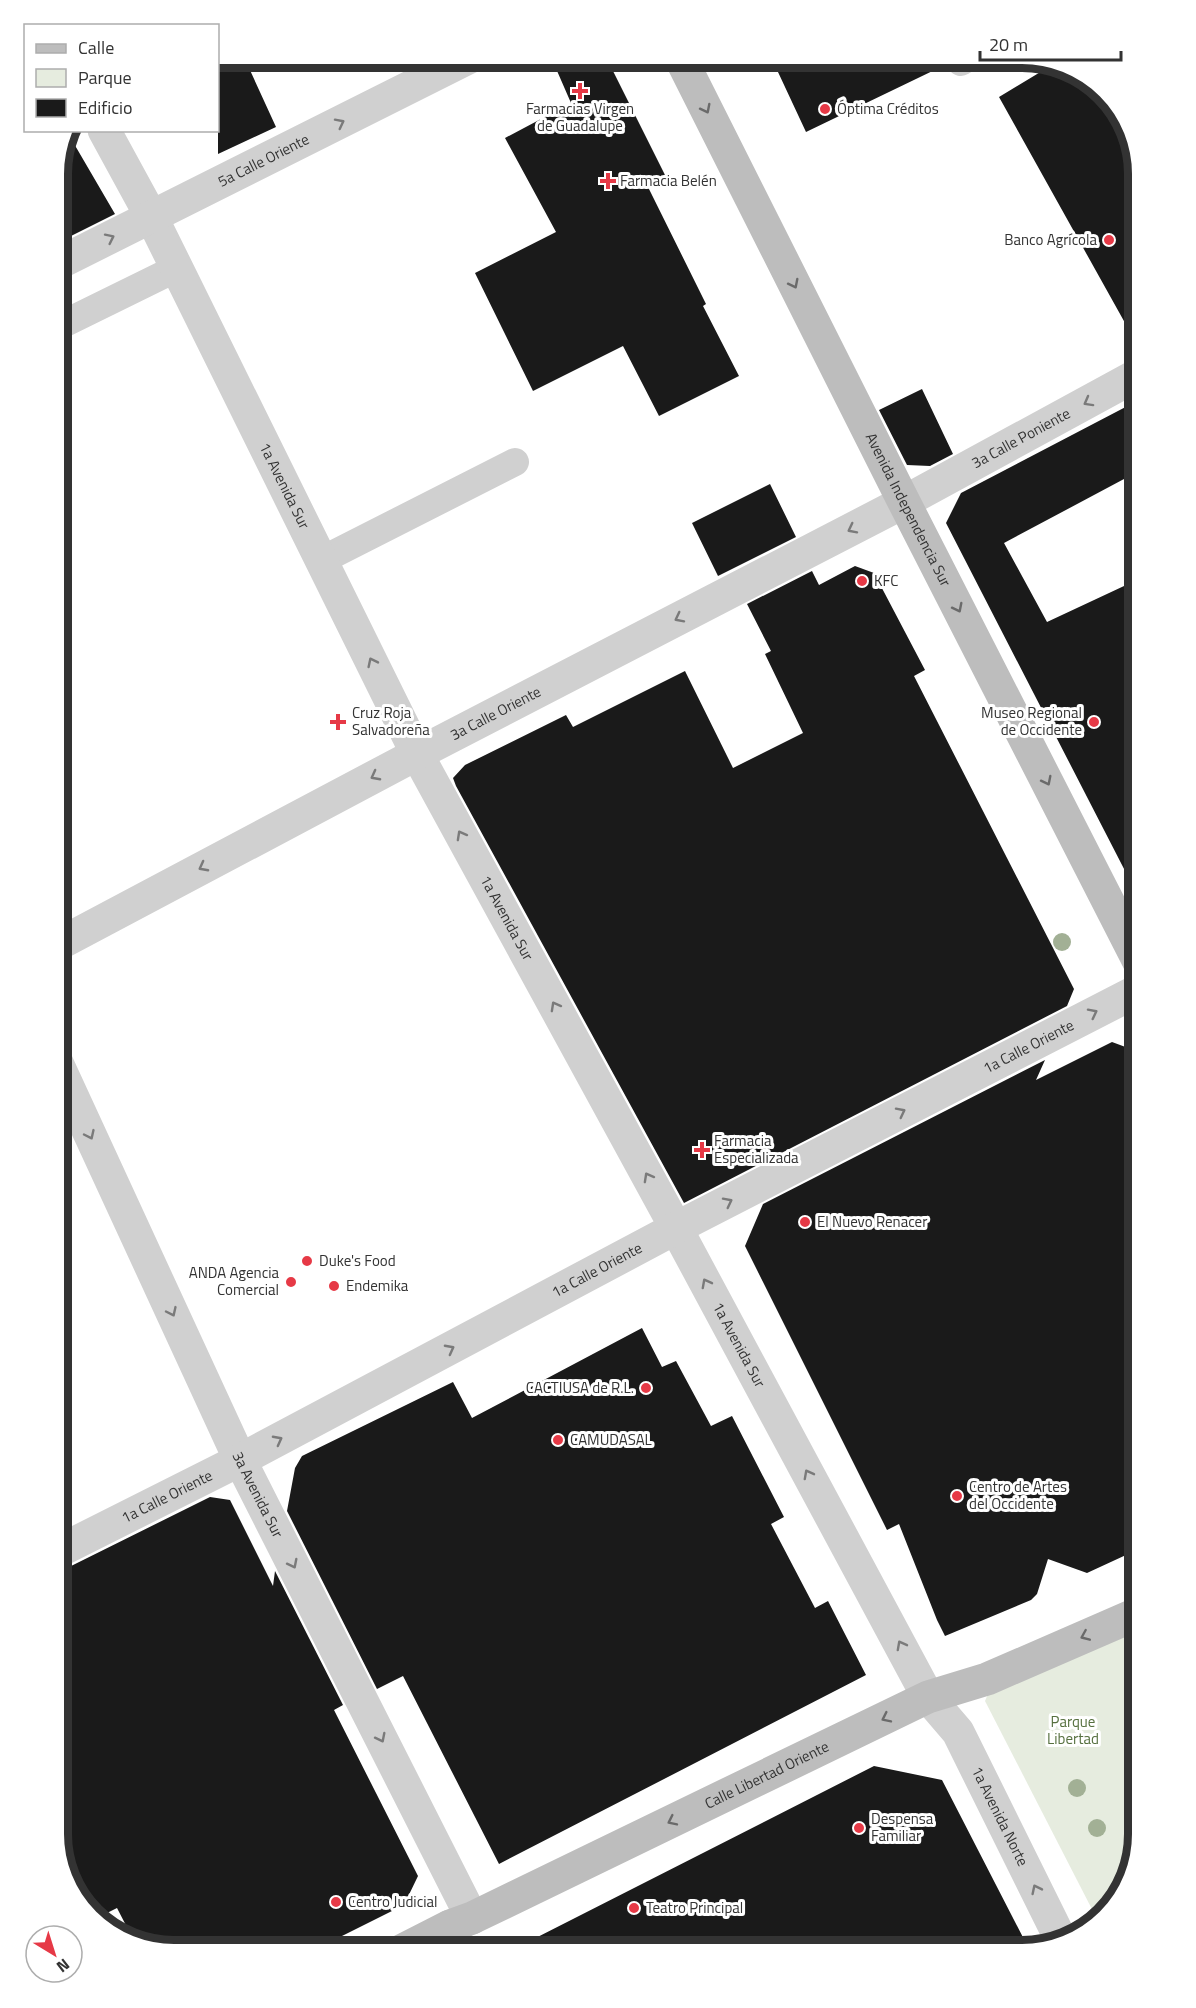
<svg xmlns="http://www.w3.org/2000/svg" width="1196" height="2008" font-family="'Titillium Web',sans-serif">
  <rect width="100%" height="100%" fill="#fff"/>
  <!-- green -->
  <path fill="#e6ecdf" d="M 1139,1629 L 1139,1835 L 1120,1899 L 1097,1919 L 985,1701 L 988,1694 Z"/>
  <!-- building -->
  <path fill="#1a1a1a" d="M 218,57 L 244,57 L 276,127 L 218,154 Z
    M 551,57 L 606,57 L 665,175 L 648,187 L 706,304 L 703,306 L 739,376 L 659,416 L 623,346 L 533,391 L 475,273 L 556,232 L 505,138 L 571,103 Z
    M 771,57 L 946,57 L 945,65 L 806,132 Z
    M 1052,65 L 1087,77 L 1127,122 L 1139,174 L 1139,348 L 999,97 Z
    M 66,130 L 115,214 L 57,243 L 57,166 Z
    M 922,389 L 953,454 L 930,466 L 907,465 L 879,410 Z
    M 1139,400 L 1139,471 L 1004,543 L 1047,622 L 1139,579 L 1139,898 L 946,523 L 961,493 Z
    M 770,484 L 796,537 L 718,576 L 692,523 Z
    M 855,566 L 874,573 L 925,670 L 914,676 L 1074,989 L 1067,1006 L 684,1203 L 456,786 L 453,778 L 465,765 L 566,715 L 573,727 L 685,671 L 733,768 L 803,733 L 765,654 L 771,651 L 747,604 L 812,571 L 819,585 Z
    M 1112,1042 L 1139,1052 L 1139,1549 L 1087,1573 L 1048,1559 L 1037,1594 L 1031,1600 L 945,1636 L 937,1620 L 899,1524 L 887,1530 L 745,1246 L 763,1204 L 1045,1060 L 1036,1080 Z
    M 642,1328 L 662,1367 L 676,1361 L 711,1426 L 732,1416 L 784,1517 L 771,1524 L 815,1608 L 828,1601 L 866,1675 L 499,1864 L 403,1676 L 377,1689 L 287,1511 L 295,1468 L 302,1456 L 453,1382 L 472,1418 Z
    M 210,1497 L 230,1500 L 273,1586 L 275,1571 L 343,1705 L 334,1710 L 418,1876 L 404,1905 L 312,1951 L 166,1951 L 133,1939 L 117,1908 L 97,1918 L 69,1886 L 57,1834 L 57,1573 Z
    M 874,1766 L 942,1780 L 1029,1949 L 1022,1951 L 510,1951 Z"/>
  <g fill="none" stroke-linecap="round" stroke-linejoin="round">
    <!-- service -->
    <path stroke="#d0d0d0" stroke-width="28" d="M 961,62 L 969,57
      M 57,327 L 177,268
      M 322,560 L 515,462"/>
    <!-- minor -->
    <g stroke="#d0d0d0" stroke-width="33">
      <path id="s1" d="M 104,130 L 152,218 L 417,754 L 676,1228 L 928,1697 L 958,1732 L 1062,1942"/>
      <path id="s2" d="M 57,264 L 470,57"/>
      <path id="s3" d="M 57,945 L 417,754 L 904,502 L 1139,374"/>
      <path id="s4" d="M 57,1063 L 240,1460 L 472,1918"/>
      <path id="s5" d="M 57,1552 L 240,1460 L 676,1228 L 1139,990"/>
      <path d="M 450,1926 L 461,1951"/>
    </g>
    <!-- secondary -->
    <g stroke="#bdbdbd" stroke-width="33">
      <path id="s6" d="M 680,57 L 904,502 L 1139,962"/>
      <path id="s7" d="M 401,1951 L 450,1926 L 472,1918 L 928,1697 L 987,1679 L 1139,1613"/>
    </g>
  </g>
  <!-- trees -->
  <g fill="#a2b095">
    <circle cx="1062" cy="942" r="9"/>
    <circle cx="1077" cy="1788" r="9"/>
    <circle cx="1097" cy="1828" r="9"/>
  </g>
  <!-- one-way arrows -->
  <defs><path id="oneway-chevron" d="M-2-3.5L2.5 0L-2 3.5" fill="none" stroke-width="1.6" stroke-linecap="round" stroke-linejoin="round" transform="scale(1.5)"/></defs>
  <g stroke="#6a6a6a">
    <use href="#oneway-chevron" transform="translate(706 109) rotate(63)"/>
    <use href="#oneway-chevron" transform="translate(794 284) rotate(63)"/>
    <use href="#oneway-chevron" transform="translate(958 608) rotate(63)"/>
    <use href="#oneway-chevron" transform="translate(1047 781) rotate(63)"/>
    <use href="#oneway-chevron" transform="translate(1085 1636) rotate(157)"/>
    <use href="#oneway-chevron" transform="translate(886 1718) rotate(154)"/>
    <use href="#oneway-chevron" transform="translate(672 1821) rotate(154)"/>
  </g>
  <g stroke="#7a7a7a">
    <use href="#oneway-chevron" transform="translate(340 123) rotate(-27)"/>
    <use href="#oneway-chevron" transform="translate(110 238) rotate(-26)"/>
    <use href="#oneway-chevron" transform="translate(1088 402) rotate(151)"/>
    <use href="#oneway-chevron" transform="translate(852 529) rotate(153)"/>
    <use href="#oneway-chevron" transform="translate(679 618) rotate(153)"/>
    <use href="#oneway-chevron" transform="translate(372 662) rotate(-116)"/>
    <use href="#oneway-chevron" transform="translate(375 776) rotate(152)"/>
    <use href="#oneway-chevron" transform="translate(461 835) rotate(-119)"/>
    <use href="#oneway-chevron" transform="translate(203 867) rotate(152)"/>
    <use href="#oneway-chevron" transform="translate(555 1006) rotate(-119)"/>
    <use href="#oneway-chevron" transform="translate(1093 1013) rotate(-27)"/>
    <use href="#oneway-chevron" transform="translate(901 1112) rotate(-27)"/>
    <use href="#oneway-chevron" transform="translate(90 1135) rotate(65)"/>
    <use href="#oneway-chevron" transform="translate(648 1177) rotate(-119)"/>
    <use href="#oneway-chevron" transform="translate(728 1202) rotate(-27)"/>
    <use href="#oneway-chevron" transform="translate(706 1283) rotate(-118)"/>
    <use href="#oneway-chevron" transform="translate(172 1312) rotate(65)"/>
    <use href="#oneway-chevron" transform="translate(450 1349) rotate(-28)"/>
    <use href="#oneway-chevron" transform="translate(278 1440) rotate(-28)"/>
    <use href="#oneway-chevron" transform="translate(808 1474) rotate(-118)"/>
    <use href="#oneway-chevron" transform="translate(293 1564) rotate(63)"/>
    <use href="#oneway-chevron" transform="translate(901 1645) rotate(-118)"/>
    <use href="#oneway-chevron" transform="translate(381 1738) rotate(63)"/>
    <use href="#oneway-chevron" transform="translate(1036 1889) rotate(-116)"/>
  </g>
  <!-- markers -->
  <g fill="#e63946" stroke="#fff" stroke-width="2">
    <path d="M577 82h6v6h6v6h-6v6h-6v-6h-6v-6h6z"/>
    <circle cx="825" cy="109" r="6"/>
    <path d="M605 172h6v6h6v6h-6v6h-6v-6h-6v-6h6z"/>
    <circle cx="1109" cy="240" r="6"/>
    <circle cx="862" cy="581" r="6"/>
    <path d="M335 713h6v6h6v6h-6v6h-6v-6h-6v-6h6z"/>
    <circle cx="1094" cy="722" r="6"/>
    <path d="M699 1141h6v6h6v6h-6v6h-6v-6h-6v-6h6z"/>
    <circle cx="805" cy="1222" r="6"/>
    <circle cx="307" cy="1261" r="6"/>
    <circle cx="291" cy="1282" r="6"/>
    <circle cx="334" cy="1286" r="6"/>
    <circle cx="646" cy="1388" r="6"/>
    <circle cx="558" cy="1440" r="6"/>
    <circle cx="957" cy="1496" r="6"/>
    <circle cx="859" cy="1828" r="6"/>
    <circle cx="336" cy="1902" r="6"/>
    <circle cx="634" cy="1908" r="6"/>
  </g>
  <g text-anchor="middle" stroke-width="6" stroke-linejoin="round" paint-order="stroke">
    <!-- poi labels -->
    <g font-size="15" fill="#333" stroke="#fff" text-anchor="start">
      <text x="580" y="114" text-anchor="middle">Farmacias Virgen<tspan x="580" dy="17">de Guadalupe</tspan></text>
      <text x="837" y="114">Óptima Créditos</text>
      <text x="620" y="186">Farmacia Belén</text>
      <text x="1097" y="245" text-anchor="end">Banco Agrícola</text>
      <text x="874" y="586">KFC</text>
      <text x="352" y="718">Cruz Roja<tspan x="352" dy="17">Salvadoreña</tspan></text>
      <text x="1082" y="718" text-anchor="end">Museo Regional<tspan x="1082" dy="17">de Occidente</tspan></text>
      <text x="714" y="1146">Farmacia<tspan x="714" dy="17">Especializada</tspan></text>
      <text x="817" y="1227">El Nuevo Renacer</text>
      <text x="319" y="1266">Duke's Food</text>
      <text x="279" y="1278" text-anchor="end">ANDA Agencia<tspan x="279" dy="17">Comercial</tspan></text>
      <text x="346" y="1291">Endemika</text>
      <text x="634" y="1393" text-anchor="end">CACTIUSA de R.L.</text>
      <text x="570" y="1445">CAMUDASAL</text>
      <text x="969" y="1492">Centro de Artes<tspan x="969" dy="17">del Occidente</tspan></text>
      <text x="871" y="1824">Despensa<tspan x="871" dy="17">Familiar</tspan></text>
      <text x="348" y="1907">Centro Judicial</text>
      <text x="646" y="1913">Teatro Principal</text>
    </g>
    <!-- street labels -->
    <g font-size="15" fill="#333" stroke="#fff">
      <text dy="5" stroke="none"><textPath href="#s2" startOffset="231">5a Calle Oriente</textPath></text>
      <text dy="5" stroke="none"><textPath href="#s3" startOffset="1089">3a Calle Poniente</textPath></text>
      <text dy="5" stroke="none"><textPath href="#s1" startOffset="399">1a Avenida Sur</textPath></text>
      <text dy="5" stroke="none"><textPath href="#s6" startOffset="507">Avenida Independencia Sur</textPath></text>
      <text dy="5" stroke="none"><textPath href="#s3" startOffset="496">3a Calle Oriente</textPath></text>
      <text dy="5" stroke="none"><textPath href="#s1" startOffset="885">1a Avenida Sur</textPath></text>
      <text dy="5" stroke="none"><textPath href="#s5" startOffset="1095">1a Calle Oriente</textPath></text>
      <text dy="5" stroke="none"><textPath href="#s5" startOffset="609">1a Calle Oriente</textPath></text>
      <text dy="5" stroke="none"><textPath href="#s1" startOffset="1371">1a Avenida Sur</textPath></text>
      <text dy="5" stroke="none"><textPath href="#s4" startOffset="476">3a Avenida Sur</textPath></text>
      <text dy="5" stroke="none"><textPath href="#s5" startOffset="123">1a Calle Oriente</textPath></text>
      <text dy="5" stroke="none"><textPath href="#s7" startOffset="406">Calle Libertad Oriente</textPath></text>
      <text dy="5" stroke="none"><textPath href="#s1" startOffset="1911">1a Avenida Norte</textPath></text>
    </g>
    <!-- park labels -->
    <g font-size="15" fill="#56703f" stroke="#fff">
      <text x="1073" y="1727">Parque<tspan x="1073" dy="17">Libertad</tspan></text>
    </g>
  </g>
  <!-- crop -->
  <path d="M0 0H1196V2008H0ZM174 68H1022A106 106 0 0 1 1128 174V1834A106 106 0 0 1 1022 1940H174A106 106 0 0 1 68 1834V174A106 106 0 0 1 174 68Z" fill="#fff" fill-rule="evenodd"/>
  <path fill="none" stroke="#333" stroke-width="8" d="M174 68H1022A106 106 0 0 1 1128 174V1834A106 106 0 0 1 1022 1940H174A106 106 0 0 1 68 1834V174A106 106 0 0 1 174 68Z"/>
  <!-- legend -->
  <rect x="24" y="24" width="195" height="108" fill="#ffffff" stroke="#adadad" stroke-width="1.5"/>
  <rect x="36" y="44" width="30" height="9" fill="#bdbdbd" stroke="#adadad" stroke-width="1.5"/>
  <text x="78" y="54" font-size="18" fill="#333333">Calle</text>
  <rect x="36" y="69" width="30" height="18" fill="#e6ecdf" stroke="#adadad" stroke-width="1.5"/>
  <text x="78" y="84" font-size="18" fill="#333333">Parque</text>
  <rect x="36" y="99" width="30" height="18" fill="#1a1a1a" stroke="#adadad" stroke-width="1.5"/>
  <text x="78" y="114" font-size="18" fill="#333333">Edificio</text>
  <!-- north arrow -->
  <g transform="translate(54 1954) rotate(142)"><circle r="28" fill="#ffffff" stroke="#adadad" stroke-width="1.5"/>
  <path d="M0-4.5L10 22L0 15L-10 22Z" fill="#e63946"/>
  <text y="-9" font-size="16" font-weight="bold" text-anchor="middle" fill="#333333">N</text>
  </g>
  <!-- scale -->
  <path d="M980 51v9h141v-9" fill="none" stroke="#333333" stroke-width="3"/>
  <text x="989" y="51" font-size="18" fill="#333333" stroke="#ffffff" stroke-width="4.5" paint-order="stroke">20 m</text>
</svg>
